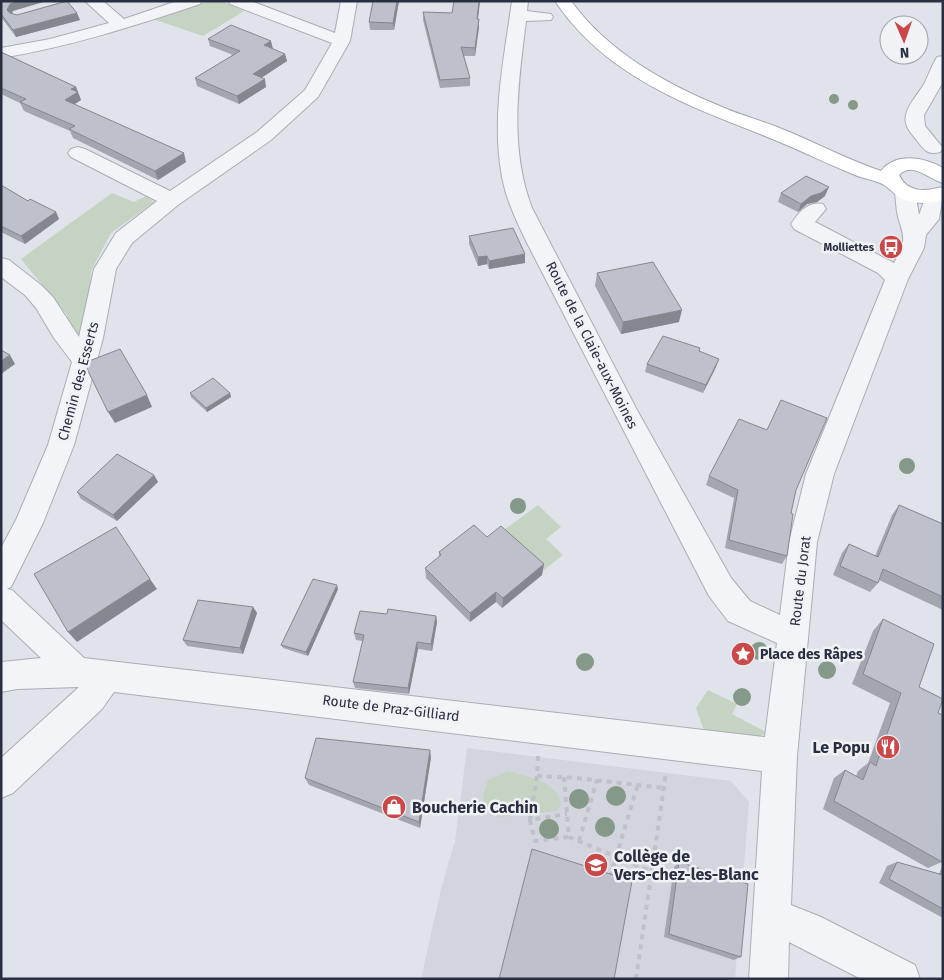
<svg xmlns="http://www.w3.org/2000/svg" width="944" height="980" font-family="'Fira Sans',sans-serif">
  <rect width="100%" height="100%" fill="#e0e3e9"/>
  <!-- built -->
  <path fill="#d3d5de" d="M 467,748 L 731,781 L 749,802 L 735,979 L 421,979 L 441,889 L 455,841 Z"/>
  <!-- green -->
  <path fill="#c4d3c2" d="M 207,1 L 221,1 L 244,11 L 203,36 L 153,19 Z
    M 112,193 L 134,202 L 146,196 L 154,202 L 111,233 L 91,271 L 87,341 L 74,345 L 67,315 L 21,259 Z
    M 538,505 L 561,527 L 546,539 L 563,555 L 544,570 L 504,530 Z
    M 708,690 L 737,704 L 732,714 L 766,732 L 758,738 L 705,733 L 696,708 Z
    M 508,771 C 527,777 559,781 561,805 L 556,811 L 498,817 L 485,808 L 483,795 L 488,780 Z"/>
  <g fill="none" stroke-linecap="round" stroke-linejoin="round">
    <!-- minor casing -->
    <g stroke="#a9adb6" stroke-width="2">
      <path id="minor" d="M 85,1 L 103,1 L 124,19 L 177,1 L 202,1 L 200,4 C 134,26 69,47 1,58 L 1,48 L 50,39 L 109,23 Z
        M 228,1 L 251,1 L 335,33 L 341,1 L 357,1 L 350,41 L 318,97 L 271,140 L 178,205 L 132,243 L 116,269 L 103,338 L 74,445 L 43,523 L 11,587 L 7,589 L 12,590 L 84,658 L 765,737 L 777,643 L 728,621 L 709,596 L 526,241 C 516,220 506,199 502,177 C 491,118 504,59 512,1 L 528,1 L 527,11 L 551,14 L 553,17 L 551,20 L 526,21 C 518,85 509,147 532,208 L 637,410 L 731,578 L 750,601 L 780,615 L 789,542 L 806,474 L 885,280 L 878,273 L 794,229 L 791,224 C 799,212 808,201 823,204 L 826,209 L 815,222 L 894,263 C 906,240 905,240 898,217 C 896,209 896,200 895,192 L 898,188 L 905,186 L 912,188 L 915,192 L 919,215 L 927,193 L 934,191 L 943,195 L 939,219 L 926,235 L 924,248 L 908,279 L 834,474 L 817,542 L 797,756 L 791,905 L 821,917 L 915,965 L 920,979 L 861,979 L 789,942 L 788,979 L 749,979 L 762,771 L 114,692 L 102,709 L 13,793 L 1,798 L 1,758 L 79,687 L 17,689 L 1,692 L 1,662 L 41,658 L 1,620 L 1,548 L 16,520 L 48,445 L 72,362 L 54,338 L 36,308 L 25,295 L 1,277 L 1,258 L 9,260 L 41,285 L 53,297 L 79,337 L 94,269 L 116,233 L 157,201 L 71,157 L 68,153 L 71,149 L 78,147 L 85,149 L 170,191 L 257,132 L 305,90 L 332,43 L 230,4 Z
        M 943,56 L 943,82 L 924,115 L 925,126 L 943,148 L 940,152 C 928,155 925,151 918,142 C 912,134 903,126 906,115 C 908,104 920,92 925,82 C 929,74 932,65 937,57 Z"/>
    </g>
    <!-- major casing -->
    <g stroke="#a0a5b4" stroke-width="2">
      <path id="major" d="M 555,1 L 571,1 C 608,52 666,84 722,107 C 743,116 766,122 787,131 C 818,144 849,160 881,171 C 896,152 924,157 943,168 L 943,183 C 928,179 913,161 899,175 C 908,194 926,191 943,187 L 943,200 C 930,204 918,204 905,200 C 896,197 892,190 884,185 C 876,180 864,179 855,175 C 835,167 816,158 796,149 C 737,123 680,107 625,70 C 597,51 574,29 555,1 Z"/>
    </g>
    <!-- path -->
    <path stroke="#bec1c7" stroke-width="4" stroke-dasharray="5 5" stroke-linecap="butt" d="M 538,756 L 537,776 L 576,778 L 664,788
      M 537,776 L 530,820 L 567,814
      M 564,777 L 569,837 L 652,872
      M 530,820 L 535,841 L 569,837
      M 579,841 L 597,780
      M 610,877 L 638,784
      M 636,979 L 666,773"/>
    <!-- minor -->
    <use href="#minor" fill="#f3f4f7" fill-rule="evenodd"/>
    <!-- major -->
    <use href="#major" fill="#fff" fill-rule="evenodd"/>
  </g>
  <!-- trees -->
  <g fill="#849987">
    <circle cx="834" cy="99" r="5"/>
    <circle cx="853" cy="105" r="5"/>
    <circle cx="907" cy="466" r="8"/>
    <circle cx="518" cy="506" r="8"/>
    <circle cx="759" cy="651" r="9"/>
    <circle cx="585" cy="662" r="9"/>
    <circle cx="827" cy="670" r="9"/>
    <circle cx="742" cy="697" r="9"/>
    <circle cx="616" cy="796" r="10"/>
    <circle cx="579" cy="799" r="10"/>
    <circle cx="605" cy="827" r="10"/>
    <circle cx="549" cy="829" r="10"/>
  </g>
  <!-- wall -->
  <path fill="#a3a6af" d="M 1,1 L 13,11 L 12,14 L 17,15 L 80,20 L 16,37 L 1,17 Z
    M 373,1 L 399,1 L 394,30 L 370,30 L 369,22 Z
    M 454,1 L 480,1 L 478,19 L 479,19 L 479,27 L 475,56 L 464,56 L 470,78 L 470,86 L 440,88 L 423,20 L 423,12 L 452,13 Z
    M 208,39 L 273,49 L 285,54 L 287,61 L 261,78 L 266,87 L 239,104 L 197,86 L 195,78 L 233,55 L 210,46 Z
    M 1,52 L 76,87 L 81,100 L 75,104 L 186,162 L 158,180 L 73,138 L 70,131 L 24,111 L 20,103 L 1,94 Z
    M 1,185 L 28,201 L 56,212 L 59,219 L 25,244 L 1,232 Z
    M 781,193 L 825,196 L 817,202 L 807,204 L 798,212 L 778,202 Z
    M 469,236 L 525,263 L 489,269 L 487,264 L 478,266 L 469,244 Z
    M 597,273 L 679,322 L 621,334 L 595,286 Z
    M 700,348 L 699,352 L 716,367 L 703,393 L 645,372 L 647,364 Z
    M 190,393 L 230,393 L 231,397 L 207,412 L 191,397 Z
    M 154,475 L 158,482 L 117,521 L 81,499 L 77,492 Z
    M 709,476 L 796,490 L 791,513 L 787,556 L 782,564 L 725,548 L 734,498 L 706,485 Z
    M 899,505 L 943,524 L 943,610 L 879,580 L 878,583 L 870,592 L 833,575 L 842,553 L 849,544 L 875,556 L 892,515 Z
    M 487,537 L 544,564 L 542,575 L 502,608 L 496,602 L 470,622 L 426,578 L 425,568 L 439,557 L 439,552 Z
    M 338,589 L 308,656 L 283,648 L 281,645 Z
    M 253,607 L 257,613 L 243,654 L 187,646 L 183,640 Z
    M 387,614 L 436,616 L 437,622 L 432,651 L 418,649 L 409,694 L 355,688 L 353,682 L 363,641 L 356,640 L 354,633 Z
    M 883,619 L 919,687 L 938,713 L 942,862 L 928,868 L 823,809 L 834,778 L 845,770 L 856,776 L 858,771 L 868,763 L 890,703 L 852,684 L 873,631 Z
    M 431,757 L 420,828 L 309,785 L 305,778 Z
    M 679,862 L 741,957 L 734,960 L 664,937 L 674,867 Z
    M 897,862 L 939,874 L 943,864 L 943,918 L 879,883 L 887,866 Z"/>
  <!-- shaded-wall -->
  <path fill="#85878f" d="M 19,1 L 47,1 L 13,11 L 10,17 L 7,10 L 10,4 Z
    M 397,1 L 399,1 L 394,30 L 393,23 Z
    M 479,1 L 480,1 L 477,27 L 477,19 Z
    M 77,13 L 80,20 L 16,37 L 13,30 Z
    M 479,19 L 479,27 L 475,56 L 475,48 Z
    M 271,41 L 273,49 L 264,45 Z
    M 285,54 L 287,61 L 255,82 L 253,74 Z
    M 265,79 L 266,87 L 239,104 L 237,96 Z
    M 76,87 L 81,100 L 68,108 L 65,100 L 71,89 Z
    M 184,153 L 186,162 L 158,180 L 155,171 Z
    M 829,187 L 825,196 L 817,202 L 807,204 L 798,212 L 801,204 L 811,196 Z
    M 56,212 L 59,219 L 25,244 L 21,236 Z
    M 525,254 L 525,263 L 489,269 L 489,261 Z
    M 487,256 L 487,264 L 478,266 L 478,257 Z
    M 682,310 L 679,322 L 621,334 L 623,322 Z
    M 10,355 L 15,364 L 1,374 L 1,361 Z
    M 719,359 L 716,367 L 703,393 L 706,385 Z
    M 230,393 L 231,397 L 207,412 L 206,408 Z
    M 147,395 L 152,407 L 115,423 L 108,412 Z
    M 154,475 L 158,482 L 117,521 L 113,515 Z
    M 544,564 L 542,575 L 502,608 L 503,598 Z
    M 150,579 L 157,589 L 77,642 L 68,632 Z
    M 337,585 L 338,589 L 308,656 L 306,652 Z
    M 496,592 L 496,602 L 470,622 L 470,613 Z
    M 253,607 L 257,613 L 243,654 L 240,648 Z
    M 436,616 L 437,622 L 432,651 L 431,644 Z
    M 417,642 L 418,649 L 409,694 L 408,688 Z
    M 430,750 L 431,757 L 420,828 L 419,822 Z"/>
  <!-- building -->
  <path fill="#bec1cc" stroke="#85878f" d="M 1,1 L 19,1 L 10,4 L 7,10 L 10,13 L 17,15 L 67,1 L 77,13 L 13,30 L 1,14 Z
    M 373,1 L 397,1 L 393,23 L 369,22 Z
    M 454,1 L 479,1 L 477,19 L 479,19 L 475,48 L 461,47 L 470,78 L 440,80 L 423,12 L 452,13 Z
    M 231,25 L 271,41 L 264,45 L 285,54 L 253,74 L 265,79 L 237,96 L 195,78 L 240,51 L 208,39 Z
    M 1,52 L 76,87 L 71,89 L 78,92 L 65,100 L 184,153 L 155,171 L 69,129 L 75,126 L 20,102 L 26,99 L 1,88 Z
    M 806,176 L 829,187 L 821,193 L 811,196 L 801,204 L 781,193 Z
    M 1,185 L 28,201 L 30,199 L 56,212 L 21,236 L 1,226 Z
    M 513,228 L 525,254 L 489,261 L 487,256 L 478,257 L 469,236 Z
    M 653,262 L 682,310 L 623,322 L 597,273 Z
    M 663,336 L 700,348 L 699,351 L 719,359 L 706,385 L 647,364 Z
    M 120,349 L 147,395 L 108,412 L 87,369 L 89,361 Z
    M 1,350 L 10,355 L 1,361 Z
    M 213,378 L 230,393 L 206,408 L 190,393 Z
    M 781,400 L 827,418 L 796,490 L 791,513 L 793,514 L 787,556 L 729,540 L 738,490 L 709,476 L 739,419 L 767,430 Z
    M 117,454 L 154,475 L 113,515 L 77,492 Z
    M 899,505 L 943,524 L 943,597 L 883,569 L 878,583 L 840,566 L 849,544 L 878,557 Z
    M 474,525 L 487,537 L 501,526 L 544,564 L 503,598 L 496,592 L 470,613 L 425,568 L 441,555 L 439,552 Z
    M 116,527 L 150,579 L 68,632 L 34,574 Z
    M 313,579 L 337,585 L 306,652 L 281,645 Z
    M 198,600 L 253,607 L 240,648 L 183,640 Z
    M 388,609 L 436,616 L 431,644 L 417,642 L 408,688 L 353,682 L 364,635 L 354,633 L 360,611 L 387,614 Z
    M 883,619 L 934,644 L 919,687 L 943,699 L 938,713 L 943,715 L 942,862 L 834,801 L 845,770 L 863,780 L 870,762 L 876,766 L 901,693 L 863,674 Z
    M 316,738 L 430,750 L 419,822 L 305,778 Z
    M 532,849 L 632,881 L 614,979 L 499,979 Z
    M 679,862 L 748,884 L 741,957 L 669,934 Z
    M 897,862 L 943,875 L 943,909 L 889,879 Z"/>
  <!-- icons -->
  <defs>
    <g id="bus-disc" transform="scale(1.25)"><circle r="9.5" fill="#cb4849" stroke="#f0f2f6"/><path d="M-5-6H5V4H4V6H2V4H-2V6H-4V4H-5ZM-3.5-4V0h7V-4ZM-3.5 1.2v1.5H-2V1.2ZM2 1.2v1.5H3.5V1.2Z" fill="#fff"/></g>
    <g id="sight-disc" transform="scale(1.25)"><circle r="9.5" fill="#cb4849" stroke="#f0f2f6"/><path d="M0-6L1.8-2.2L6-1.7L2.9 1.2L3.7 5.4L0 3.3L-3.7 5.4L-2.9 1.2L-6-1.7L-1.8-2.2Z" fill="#fff"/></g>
    <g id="restaurant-disc" transform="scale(1.25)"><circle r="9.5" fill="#cb4849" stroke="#f0f2f6"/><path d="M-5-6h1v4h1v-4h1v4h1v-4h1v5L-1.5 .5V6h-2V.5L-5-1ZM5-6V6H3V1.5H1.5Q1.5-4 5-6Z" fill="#fff"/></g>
    <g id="shop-disc" transform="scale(1.25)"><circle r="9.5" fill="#cb4849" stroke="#f0f2f6"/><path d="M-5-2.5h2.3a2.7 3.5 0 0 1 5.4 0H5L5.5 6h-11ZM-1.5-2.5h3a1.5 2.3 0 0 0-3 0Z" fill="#fff"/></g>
    <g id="school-disc" transform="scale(1.25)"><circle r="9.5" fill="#cb4849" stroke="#f0f2f6"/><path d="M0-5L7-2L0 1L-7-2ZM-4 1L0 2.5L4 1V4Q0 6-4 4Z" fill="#fff"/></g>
  </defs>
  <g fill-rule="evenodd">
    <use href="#bus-disc" x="891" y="247"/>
    <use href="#sight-disc" x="743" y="654"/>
    <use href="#restaurant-disc" x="888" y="747"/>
    <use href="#shop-disc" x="394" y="807"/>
    <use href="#school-disc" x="596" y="865"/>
  </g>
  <g text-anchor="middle" stroke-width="5" stroke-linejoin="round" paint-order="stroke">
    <!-- far-poi labels -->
    <g font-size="11" font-weight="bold" fill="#292e40" stroke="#f0f2f6" text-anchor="end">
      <text x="874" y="251">Molliettes</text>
    </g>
    <!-- street labels -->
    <g font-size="14" fill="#292e40" stroke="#f0f2f6">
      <text transform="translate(592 345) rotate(63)" y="5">Route de la Claie-aux-Moines</text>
      <text transform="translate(78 381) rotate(-75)" y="5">Chemin des Esserts</text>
      <text transform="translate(800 581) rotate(-83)" y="5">Route du Jorat</text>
      <text transform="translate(391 708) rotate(7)" y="5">Route de Praz-Gilliard</text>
    </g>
    <!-- poi labels -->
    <g font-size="14" font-weight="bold" fill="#292e40" stroke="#f0f2f6" text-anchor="start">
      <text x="760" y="659">Place des Râpes</text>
    </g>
    <!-- near-poi labels -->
    <g font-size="16" font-weight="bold" fill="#292e40" stroke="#f0f2f6" text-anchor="start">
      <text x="870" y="753" text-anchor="end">Le Popu</text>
      <text x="412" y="813">Boucherie Cachin</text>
      <text x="614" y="862">Collège de<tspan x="614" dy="18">Vers-chez-les-Blanc</tspan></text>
    </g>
  </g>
  <!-- border -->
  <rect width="944" height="980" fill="none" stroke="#292e40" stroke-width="5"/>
  <!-- north arrow -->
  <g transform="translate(904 40) rotate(178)"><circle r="24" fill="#f0f2f6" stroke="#a0a4ad"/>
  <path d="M0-4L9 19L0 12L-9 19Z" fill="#cb4849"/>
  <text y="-8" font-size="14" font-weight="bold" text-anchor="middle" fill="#292e40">N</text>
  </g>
</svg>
